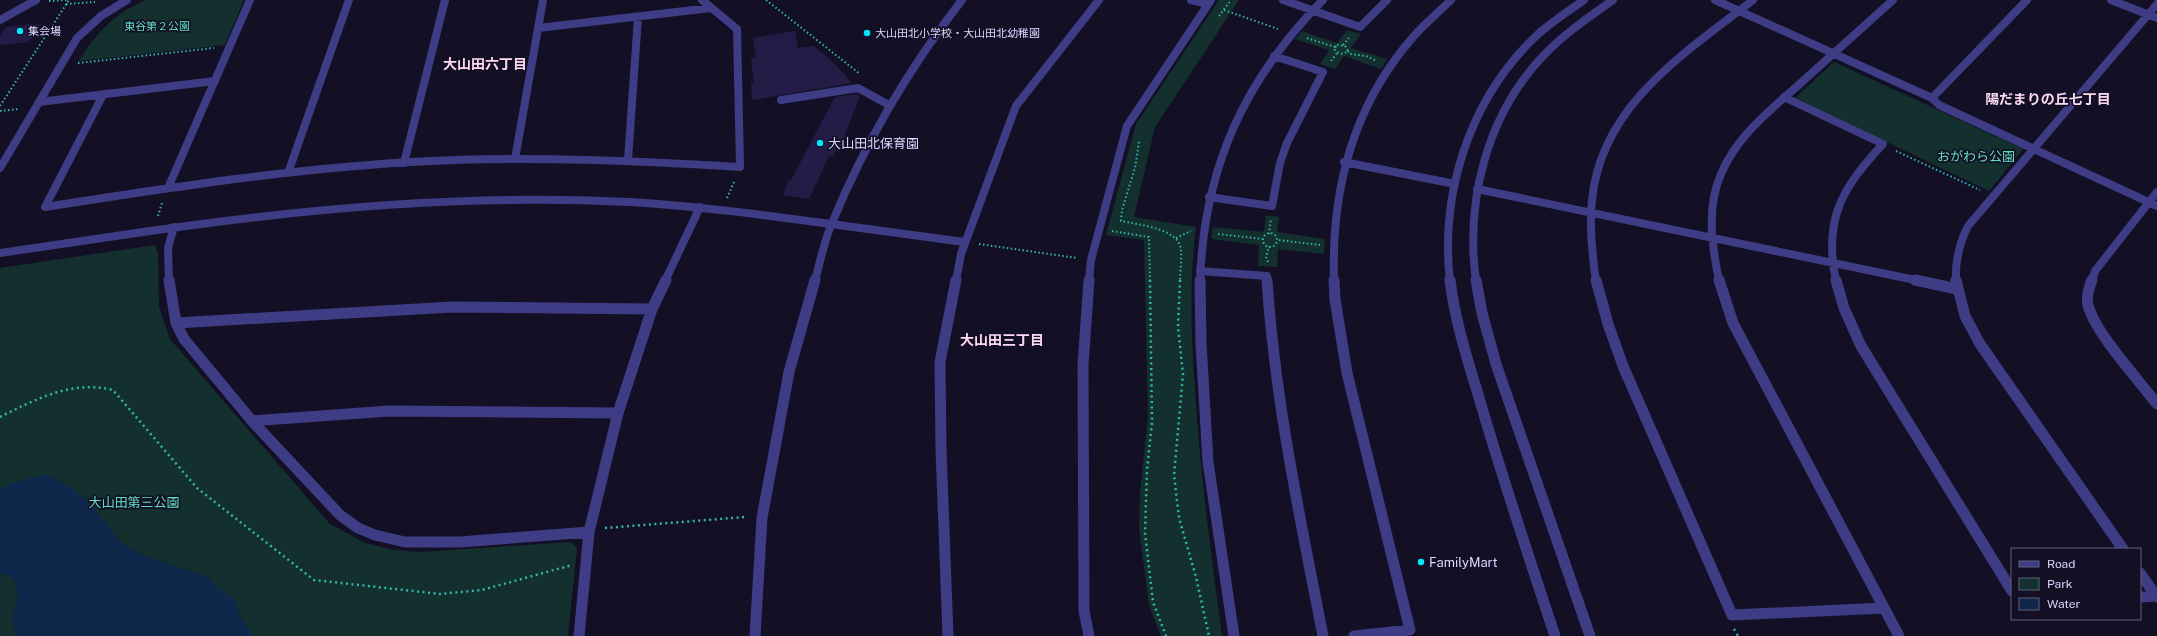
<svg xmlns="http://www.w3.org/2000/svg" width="2157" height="636" font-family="'Public Sans','Noto Sans JP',sans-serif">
  <rect width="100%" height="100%" fill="#131026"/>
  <!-- green -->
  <path fill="#13302e" d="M 146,0 L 244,0 L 225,45 L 79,61 C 96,33 115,13 146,0 Z
    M 1219,0 L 1239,0 L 1155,127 L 1134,217 L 1196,227 C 1189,283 1191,333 1195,390 C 1200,472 1211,554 1222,636 L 1161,636 L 1149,606 L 1139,528 L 1140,492 L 1148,417 L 1144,240 L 1106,235 L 1136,124 Z
    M 1347,30 L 1361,34 L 1351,48 L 1387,59 L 1381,69 L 1344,56 L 1335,69 L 1320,64 L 1329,50 L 1295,39 L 1302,31 L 1337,43 Z
    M 1834,62 L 2023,149 L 1989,191 L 1795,98 Z
    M 1266,215 L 1279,217 L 1277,232 L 1325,239 L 1324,254 L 1278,249 L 1277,267 L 1258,266 L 1259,245 L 1211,239 L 1213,227 L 1264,232 Z
    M 155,245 L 158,253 L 159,307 L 170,339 L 330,524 L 365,543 L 393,550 L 420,552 L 570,542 L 577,548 L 568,636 L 0,636 L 0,268 Z"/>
  <!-- water -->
  <path fill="#0f274a" d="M 47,474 L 73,489 L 90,504 L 105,521 L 119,541 L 137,553 L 208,577 L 219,589 L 235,599 C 238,615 244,624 254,636 L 17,636 L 11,619 L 18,600 L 14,579 L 5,574 L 0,574 L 0,489 L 8,484 Z"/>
  <!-- building -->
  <path fill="#241c47" d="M 42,23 L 29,42 L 0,45 L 0,35 L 6,27 Z
    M 795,31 L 798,48 L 814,46 L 837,66 L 852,83 L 752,100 L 751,83 L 754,82 L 751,58 L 756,58 L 753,38 Z
    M 857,94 L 860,96 L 840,148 L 837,148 L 833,156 L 829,156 L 809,199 L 783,195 L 789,179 L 791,180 L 835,97 Z"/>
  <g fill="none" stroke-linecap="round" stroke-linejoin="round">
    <!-- path-far1 -->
    <path stroke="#32b6ac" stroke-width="2" stroke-dasharray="1.5 2.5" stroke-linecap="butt" d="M 766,0 L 860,74
      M 49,1 L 68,0
      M 66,4 L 95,2
      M 1224,10 L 1278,29
      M 1219,16 L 1231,0
      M 1307,38 L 1335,47
      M 1337,45 L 1345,46 L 1348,51 C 1343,55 1338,54 1334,49 Z
      M 1343,45 L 1349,38
      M 1348,51 L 1350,54 L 1366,56 L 1377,61
      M 1331,61 L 1338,52
      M 78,63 L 214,48
      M 0,106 L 69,0
      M 0,111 L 19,109
      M 1139,142 L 1135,168 L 1122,210 L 1121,221 C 1139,225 1179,228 1181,250 C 1182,260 1180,271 1180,281
      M 1896,151 L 1980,190
      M 727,198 L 735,180
      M 158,216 L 162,203
      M 1112,231 L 1149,237 L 1150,281
      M1263 240a7 7 0 1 1 14 0a7 7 0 1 1-14 0Z
      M 1218,234 L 1263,239
      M 1269,234 L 1271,219
      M 1176,238 L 1191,231
      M 1279,240 L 1320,245
      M 979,244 L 1077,258
      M 1268,262 L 1266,257 L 1269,246"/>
    <!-- path -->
    <path stroke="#32b6ac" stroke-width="2.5" stroke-dasharray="2 3.5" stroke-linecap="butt" d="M 1150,280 L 1152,422 L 1147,470 L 1145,533 L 1153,602 L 1166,636
      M 1180,280 L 1178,327 L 1183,374 L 1174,475 L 1179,518 L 1196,577 L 1209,636
      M 0,417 C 36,399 72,380 113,390 L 197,488 L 314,580 L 440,594 L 482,590 L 572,565
      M 605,528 L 745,517
      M 1734,629 L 1738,636"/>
    <!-- service -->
    <path stroke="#3e3c84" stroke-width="8" d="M 781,100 L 858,88 L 889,105"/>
    <!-- minor-far1 -->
    <path stroke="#3e3c84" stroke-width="8" d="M 1191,0 L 1207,4
      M 1283,0 L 1360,27 L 1387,0
      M 1715,0 L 1932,98 L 1939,105 L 2157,206
      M 2111,0 L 2157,18
      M 0,20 L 36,0
      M 538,28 L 711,8
      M 103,95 L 45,207 C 173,187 302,167 431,161 C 534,156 637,161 740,167 L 737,29 L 702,0
      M 1784,97 L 1883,144 C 1842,188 1823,219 1836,281
      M 1932,98 L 2027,0
      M 39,102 L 215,81
      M 515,159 L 543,0
      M 628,160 L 638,17
      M 1344,162 L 1455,184
      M 404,163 L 445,0
      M 0,168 L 77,38 L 101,16 L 127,0
      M 288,173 L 349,0
      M 168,188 L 250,0
      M 1477,189 L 1920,281
      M 1209,197 L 1272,206 L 1280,163 L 1287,143 L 1323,72 L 1274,56
      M 831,224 L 964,242
      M 0,253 L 150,231
      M 1200,271 L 1267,276 L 1267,281
      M 169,281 L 168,248 L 174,227
      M 665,281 L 700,207
      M 956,281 L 961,254 L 1016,106 L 1099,0
      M 1089,281 L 1091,260 L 1127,126 L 1211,0
      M 1200,281 C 1204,168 1244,80 1323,0
      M 1334,281 C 1331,190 1352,106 1414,36 C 1425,23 1439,12 1451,0
      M 1596,281 C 1592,254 1589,227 1592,200 C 1601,105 1685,53 1753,0
      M 1719,281 C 1712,246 1706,208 1721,174 C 1737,135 1772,109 1803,81 C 1833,54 1863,27 1893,0
      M 1956,281 C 1955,261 1959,244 1968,226 L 2157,4
      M 2092,281 L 2095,271 L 2157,192"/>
    <!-- minor -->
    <path stroke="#3e3c84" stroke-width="11" d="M 169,280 L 176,323 L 184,339 L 252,421 L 340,515 L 358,528 L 375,535 L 405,542 L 460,542 L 589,532
      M 1200,280 L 1201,343 L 1208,462 L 1234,636
      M 1267,280 C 1275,401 1300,518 1323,636
      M 1334,280 L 1335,299 L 1347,373 L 1410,630 L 1354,636
      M 1596,280 L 1608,324 L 1623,366 L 1732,615 L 1884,608
      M 1719,280 L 1733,323 L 1899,636
      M 1836,280 L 1844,308 L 1861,346 L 2012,591
      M 1915,280 L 1957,289
      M 1956,280 L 1965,316 L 1980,344 L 2123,549
      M 2092,280 C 2089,288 2086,296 2088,305 C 2095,333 2138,379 2157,404
      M 176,323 L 452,307 L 652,309
      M 252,421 L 389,411 L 618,413
      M 2140,573 L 2157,597
      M 2140,597 L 2157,596
      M 579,636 L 589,532 L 618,413 L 652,309 L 666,280
      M 948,636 L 941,450 L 940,362 L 956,280
      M 1089,636 L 1084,611 L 1083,365 L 1089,280"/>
    <!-- tertiary-far1 -->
    <path stroke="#3e3c84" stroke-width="8" d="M 150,231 C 309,208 469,194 629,202 C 697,206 764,215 831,224
      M 815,281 C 820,262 824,241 832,223 C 865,143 909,68 962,0
      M 1450,281 C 1440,194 1469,103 1531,41 C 1546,25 1566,13 1584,0
      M 1476,281 C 1465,201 1487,114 1544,55 C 1564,34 1589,17 1613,0"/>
    <!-- tertiary -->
    <path stroke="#3e3c84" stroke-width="11" d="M 1450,280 C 1455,322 1468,361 1480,401 C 1503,480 1529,558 1555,636
      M 1476,280 L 1482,313 L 1496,364 L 1590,636
      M 755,636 L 762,518 L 789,372 L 815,280"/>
  </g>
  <!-- markers -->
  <g fill="#06e5f9" stroke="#131026" stroke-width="1.5">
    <circle cx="20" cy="31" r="4"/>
    <circle cx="867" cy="33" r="4"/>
    <circle cx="820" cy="143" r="4"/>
    <circle cx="1421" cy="562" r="4"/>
  </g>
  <g text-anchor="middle" stroke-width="3.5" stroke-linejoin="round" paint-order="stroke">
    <!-- far-park labels -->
    <g font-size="11" fill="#62ddbd" stroke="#131026">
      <text x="157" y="30">東谷第２公園</text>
    </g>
    <!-- far-poi labels -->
    <g font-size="11" fill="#dad6fe" stroke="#131026" text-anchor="start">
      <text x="28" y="35">集会場</text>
      <text x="875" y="37">大山田北小学校・大山田北幼稚園</text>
    </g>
    <!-- poi labels -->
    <g font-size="13" fill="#dad6fe" stroke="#131026" text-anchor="start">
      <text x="828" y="148">大山田北保育園</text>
      <text x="1429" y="567">FamilyMart</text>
    </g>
    <!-- park labels -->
    <g font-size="13" fill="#62ddbd" stroke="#131026">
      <text x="1976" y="161">おがわら公園</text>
      <text x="134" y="507">大山田第三公園</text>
    </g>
    <!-- neighbourhood labels -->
    <g font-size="14" font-weight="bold" fill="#fed8f1" stroke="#131026">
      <text x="485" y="69">大山田六丁目</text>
      <text x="2048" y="104">陽だまりの丘七丁目</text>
      <text x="1002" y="345">大山田三丁目</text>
    </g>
  </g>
  <!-- legend -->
  <rect x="2011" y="548" width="130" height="72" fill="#131026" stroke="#635f7c"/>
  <rect x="2019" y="561" width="20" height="6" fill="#3e3c84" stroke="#635f7c"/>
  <text x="2047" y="568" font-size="12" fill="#dad6fe">Road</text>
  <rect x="2019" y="578" width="20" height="12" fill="#13302e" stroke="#635f7c"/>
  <text x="2047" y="588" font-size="12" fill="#dad6fe">Park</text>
  <rect x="2019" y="598" width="20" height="12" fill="#0f274a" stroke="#635f7c"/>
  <text x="2047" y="608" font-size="12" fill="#dad6fe">Water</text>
</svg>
